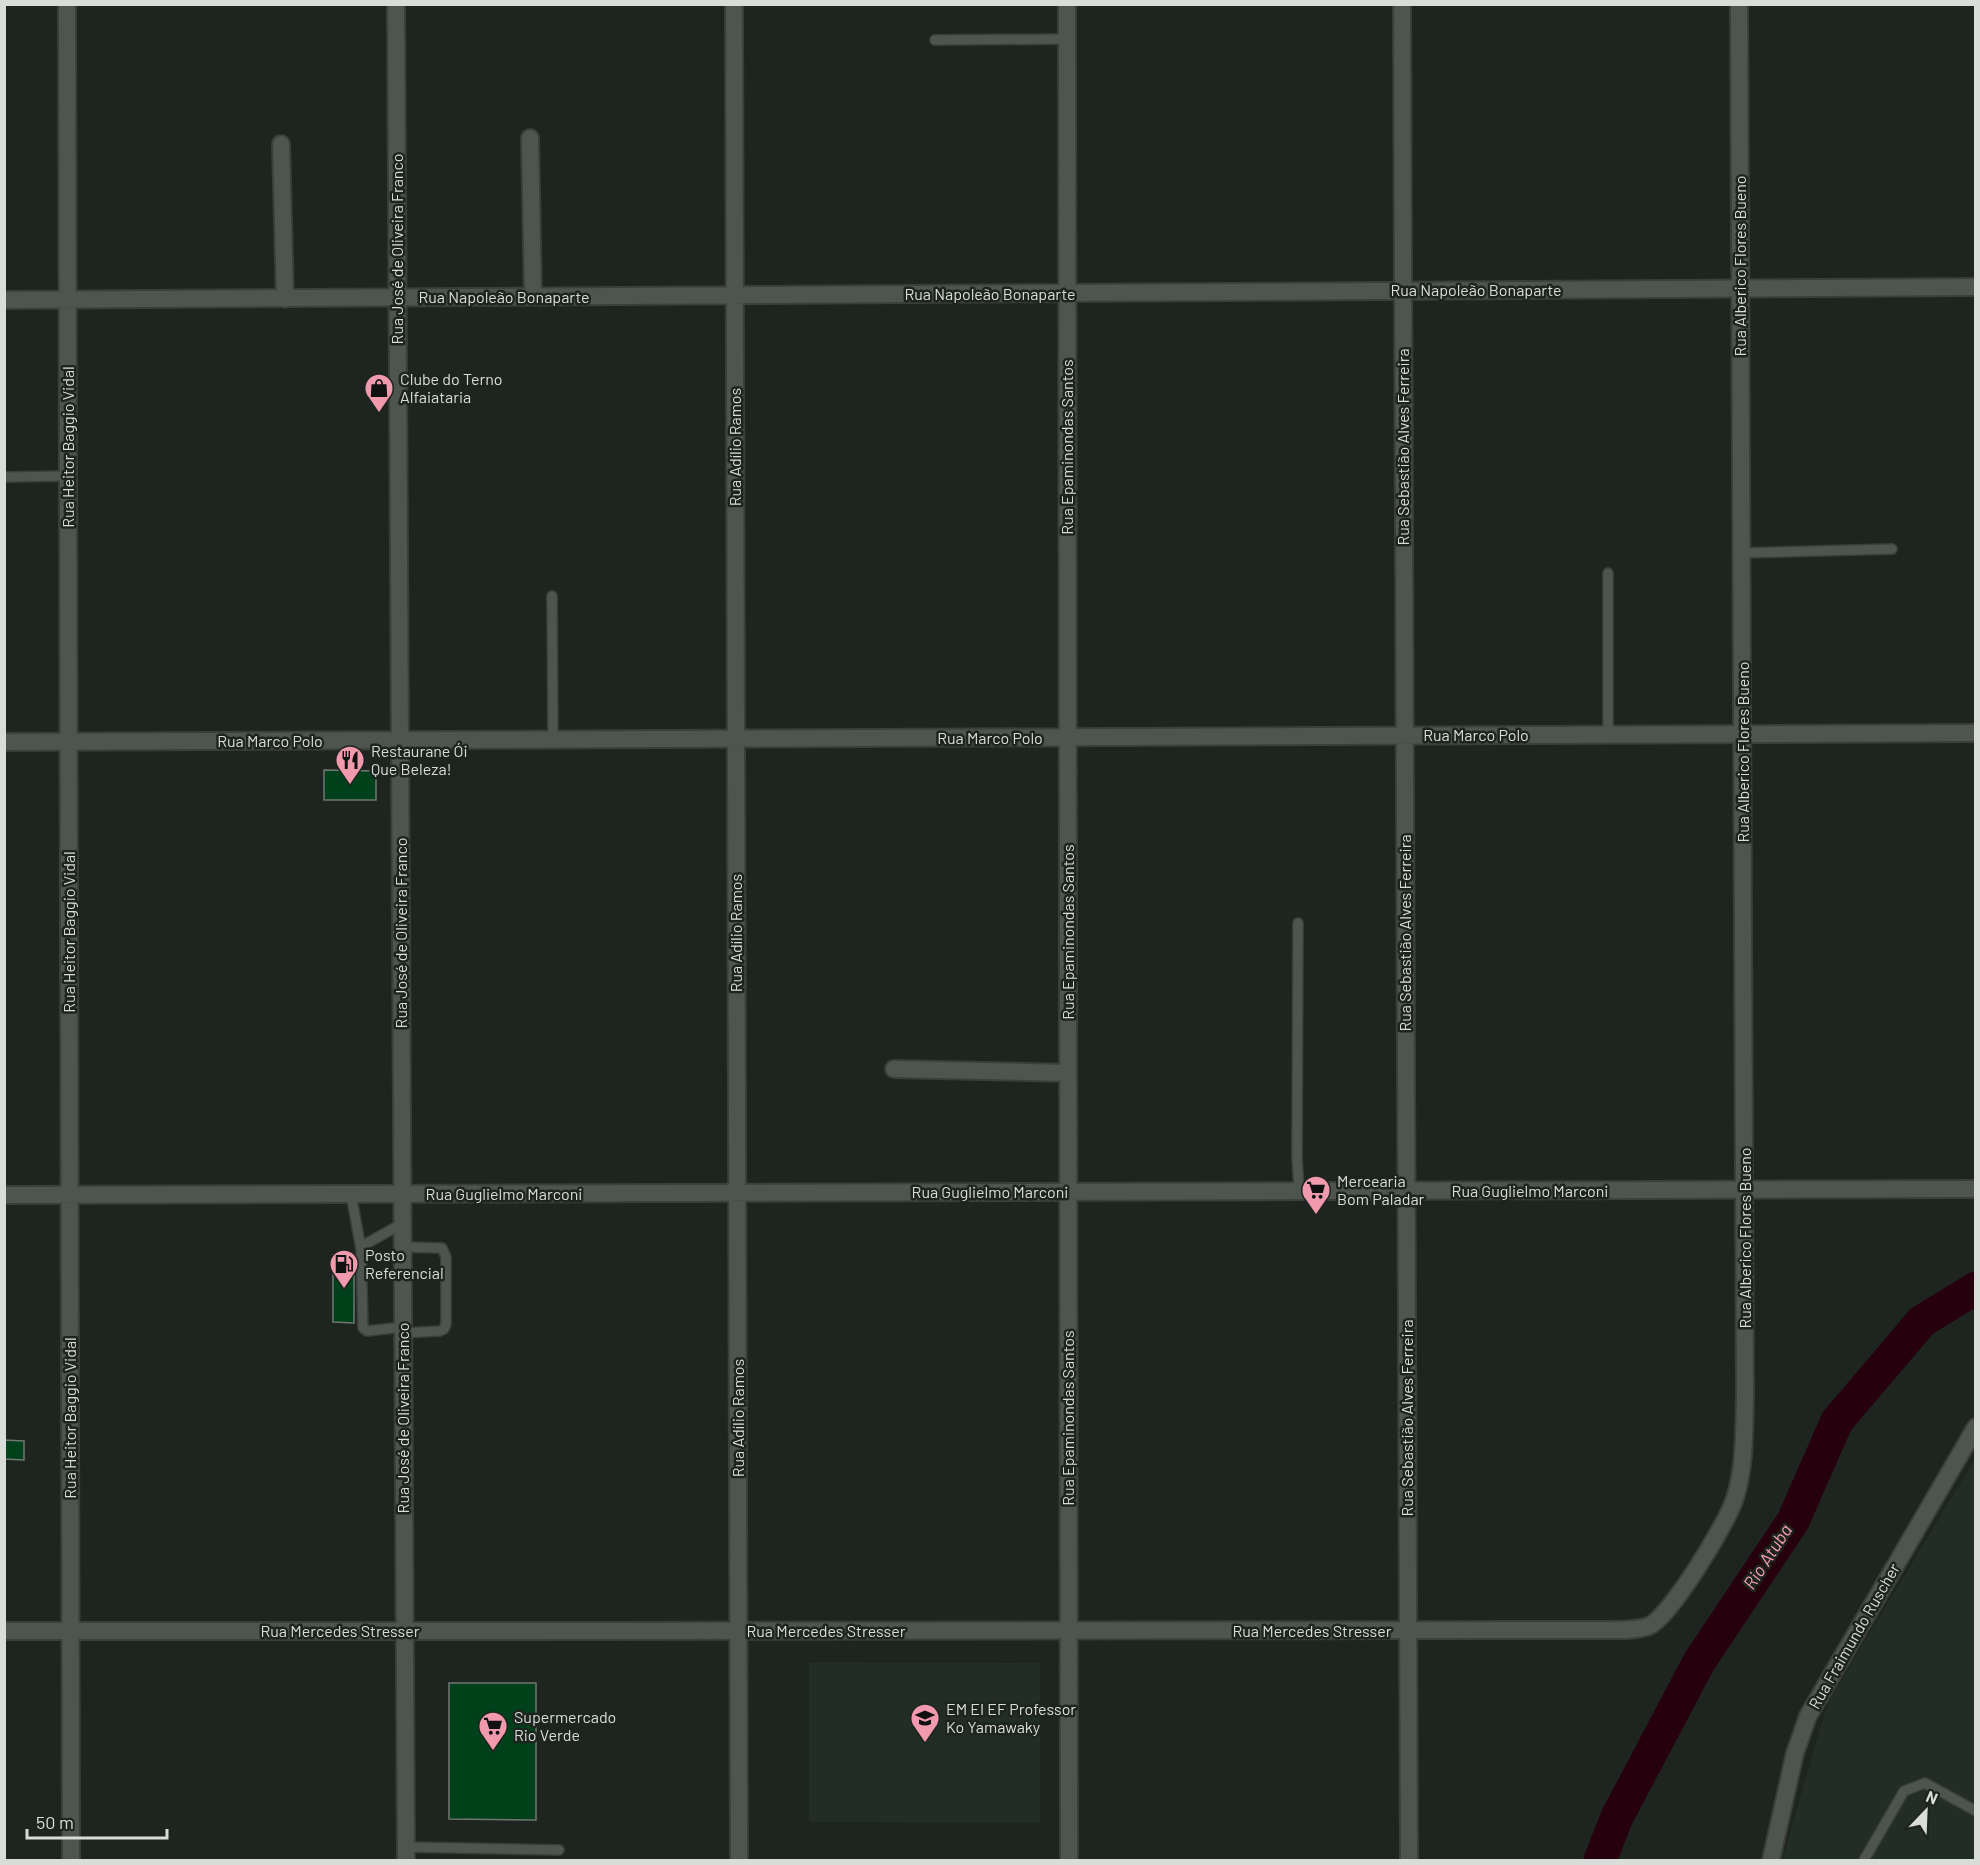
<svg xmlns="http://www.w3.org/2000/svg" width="1980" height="1865" font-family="Barlow,sans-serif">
  <rect width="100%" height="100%" fill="#1e241f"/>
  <!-- built -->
  <path fill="#222e25" d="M 1975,1459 L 1975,1860 L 1782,1860 L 1828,1702 Z
    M 809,1662 L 1040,1663 L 1040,1823 L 809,1822 Z"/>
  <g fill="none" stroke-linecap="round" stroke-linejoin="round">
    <!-- river -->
    <path stroke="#26010d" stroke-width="33" d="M 1600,1860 L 1617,1817 L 1699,1662 L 1793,1521 L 1837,1421 L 1922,1321 L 1976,1288"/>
  </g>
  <!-- building -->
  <path fill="#00411c" stroke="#707771" stroke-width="1.5" d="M 324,770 L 376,771 L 376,800 L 324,800 Z
    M 333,1255 L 354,1255 L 354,1323 L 333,1322 Z
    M 4,1440 L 24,1441 L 24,1460 L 4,1459 Z
    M 449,1683 L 536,1683 L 536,1820 L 449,1819 Z"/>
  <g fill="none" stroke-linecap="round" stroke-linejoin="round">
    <!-- service casing -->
    <g stroke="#3a3f3b" stroke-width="12">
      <path id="service" d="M 935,40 L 1067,39
        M 4,477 L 68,476
        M 1742,553 L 1892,549
        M 552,596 L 553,740
        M 1608,735 L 1608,573
        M 1298,923 L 1297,1157 L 1299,1191
        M 351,1194 L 361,1249
        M 403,1223 L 364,1245 L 361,1249 L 363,1328 L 367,1331 L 403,1327
        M 403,1247 L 442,1248 L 446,1257 L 446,1324 L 444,1329 L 440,1331 L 403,1333
        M 406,1847 L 559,1850
        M 1864,1860 L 1904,1791 L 1925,1783 L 1976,1811"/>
    </g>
    <!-- minor casing -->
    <g stroke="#3a3f3b" stroke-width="20">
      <path id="minor" d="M 67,4 L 71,1860
        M 734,4 L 739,1860
        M 1067,4 L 1069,1860
        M 1402,4 L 1409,1860
        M 530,138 L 533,297
        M 281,144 L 285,299
        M 4,300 L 1976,287
        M 4,742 L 1976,733
        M 894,1069 L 1068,1073
        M 4,1195 L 1976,1189
        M 4,1631 L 405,1631
        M 1771,1860 L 1795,1753 L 1808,1716 L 1976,1427"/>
    </g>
    <!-- tertiary casing -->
    <g stroke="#3a3f3b" stroke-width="20">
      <path id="tertiary" d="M 396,4 L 406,1860
        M 405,1631 L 1603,1630 C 1617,1630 1635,1631 1649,1626 C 1670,1617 1728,1522 1735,1498 C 1745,1467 1744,1431 1745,1398 L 1739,4"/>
    </g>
    <!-- service -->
    <use href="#service" stroke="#4e5550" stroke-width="9"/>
    <!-- minor -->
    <use href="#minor" stroke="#4e5550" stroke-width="16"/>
    <!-- tertiary -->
    <use href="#tertiary" stroke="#4e5550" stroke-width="16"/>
  </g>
  <!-- icons -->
  <defs>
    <g id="shop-pin" transform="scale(1.5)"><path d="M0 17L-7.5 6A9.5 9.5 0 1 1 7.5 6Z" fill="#f29aad" stroke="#1e241f"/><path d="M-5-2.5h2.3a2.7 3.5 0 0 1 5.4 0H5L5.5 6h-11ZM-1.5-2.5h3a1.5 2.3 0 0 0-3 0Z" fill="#111"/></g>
    <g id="restaurant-pin" transform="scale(1.5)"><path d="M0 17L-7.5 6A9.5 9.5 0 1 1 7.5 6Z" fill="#f29aad" stroke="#1e241f"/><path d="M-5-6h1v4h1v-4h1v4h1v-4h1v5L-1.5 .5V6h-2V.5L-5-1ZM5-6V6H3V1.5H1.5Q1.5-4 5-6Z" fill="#111"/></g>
    <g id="supermarket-pin" transform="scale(1.5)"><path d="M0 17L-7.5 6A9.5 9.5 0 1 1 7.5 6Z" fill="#f29aad" stroke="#1e241f"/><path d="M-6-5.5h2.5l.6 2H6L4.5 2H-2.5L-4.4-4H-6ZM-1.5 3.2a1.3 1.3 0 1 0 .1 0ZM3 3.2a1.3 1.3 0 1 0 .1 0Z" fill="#111"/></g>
    <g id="fuel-pin" transform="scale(1.5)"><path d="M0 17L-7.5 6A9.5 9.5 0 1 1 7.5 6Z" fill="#f29aad" stroke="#1e241f"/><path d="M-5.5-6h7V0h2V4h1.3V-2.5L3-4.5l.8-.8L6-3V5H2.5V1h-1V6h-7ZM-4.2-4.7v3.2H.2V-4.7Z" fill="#111"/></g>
    <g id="school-pin" transform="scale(1.5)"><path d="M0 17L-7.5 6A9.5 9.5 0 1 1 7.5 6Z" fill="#f29aad" stroke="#1e241f"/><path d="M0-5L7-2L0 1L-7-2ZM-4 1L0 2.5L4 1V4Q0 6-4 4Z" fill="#111"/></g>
  </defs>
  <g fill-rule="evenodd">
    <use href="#shop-pin" x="379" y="388"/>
    <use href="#restaurant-pin" x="350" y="760"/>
    <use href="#supermarket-pin" x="1316" y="1190"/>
    <use href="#fuel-pin" x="344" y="1264"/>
    <use href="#school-pin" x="925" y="1718"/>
    <use href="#supermarket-pin" x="493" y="1726"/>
  </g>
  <g text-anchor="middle" stroke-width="5" stroke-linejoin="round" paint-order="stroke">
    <!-- street labels -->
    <g font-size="16" fill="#d9ddda" stroke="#1e241f">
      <text transform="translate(397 249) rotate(-90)" y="6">Rua José de Oliveira Franco</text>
      <text transform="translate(1740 266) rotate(-90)" y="6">Rua Alberico Flores Bueno</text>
      <text x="1476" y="296">Rua Napoleão Bonaparte</text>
      <text x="990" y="300">Rua Napoleão Bonaparte</text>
      <text x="504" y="303">Rua Napoleão Bonaparte</text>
      <text transform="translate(68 447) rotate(-90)" y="6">Rua Heitor Baggio Vidal</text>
      <text transform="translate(735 447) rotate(-90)" y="6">Rua Adílio Ramos</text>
      <text transform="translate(1067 447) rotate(-90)" y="6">Rua Epaminondas Santos</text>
      <text transform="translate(1403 447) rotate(-90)" y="6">Rua Sebastião Alves Ferreira</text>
      <text x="1476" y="741">Rua Marco Polo</text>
      <text x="990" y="744">Rua Marco Polo</text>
      <text x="270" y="747">Rua Marco Polo</text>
      <text transform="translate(1743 752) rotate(-90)" y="6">Rua Alberico Flores Bueno</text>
      <text transform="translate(69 932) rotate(-90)" y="6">Rua Heitor Baggio Vidal</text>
      <text transform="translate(1068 932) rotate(-90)" y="6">Rua Epaminondas Santos</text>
      <text transform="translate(401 933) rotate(-90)" y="6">Rua José de Oliveira Franco</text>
      <text transform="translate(736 933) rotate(-90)" y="6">Rua Adílio Ramos</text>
      <text transform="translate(1405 933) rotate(-90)" y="6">Rua Sebastião Alves Ferreira</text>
      <text x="1530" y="1197">Rua Guglielmo Marconi</text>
      <text x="990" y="1198">Rua Guglielmo Marconi</text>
      <text x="504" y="1200">Rua Guglielmo Marconi</text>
      <text transform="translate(1745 1238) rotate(-90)" y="6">Rua Alberico Flores Bueno</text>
      <text transform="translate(70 1418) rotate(-90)" y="6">Rua Heitor Baggio Vidal</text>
      <text transform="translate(403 1418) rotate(-90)" y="6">Rua José de Oliveira Franco</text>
      <text transform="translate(738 1418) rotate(-90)" y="6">Rua Adílio Ramos</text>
      <text transform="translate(1068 1418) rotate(-90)" y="6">Rua Epaminondas Santos</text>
      <text transform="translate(1407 1418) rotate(-90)" y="6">Rua Sebastião Alves Ferreira</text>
      <text x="340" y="1637">Rua Mercedes Stresser</text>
      <text x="826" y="1637">Rua Mercedes Stresser</text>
      <text x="1312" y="1637">Rua Mercedes Stresser</text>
      <text transform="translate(1854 1636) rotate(-60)" y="6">Rua Fraimundo Ruscher</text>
    </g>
    <!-- poi labels -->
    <g font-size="16" fill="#d9ddda" stroke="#1e241f" text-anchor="start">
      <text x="400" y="385">Clube do Terno<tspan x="400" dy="18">Alfaiataria</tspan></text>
      <text x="371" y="757">Restaurane Ói<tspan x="371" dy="18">Que Beleza!</tspan></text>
      <text x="1337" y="1187">Mercearia<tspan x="1337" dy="18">Bom Paladar</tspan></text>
      <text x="365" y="1261">Posto<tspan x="365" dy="18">Referencial</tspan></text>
      <text x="946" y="1715">EM EI EF Professor<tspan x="946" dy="18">Ko Yamawaky</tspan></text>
      <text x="514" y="1723">Supermercado<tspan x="514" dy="18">Rio Verde</tspan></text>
    </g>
    <!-- water labels -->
    <g font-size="18" font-style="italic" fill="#fb9fb3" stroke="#1e241f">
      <text transform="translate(1768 1557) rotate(-57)" y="6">Rio Atuba</text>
    </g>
  </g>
  <!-- border -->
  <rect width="1980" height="1865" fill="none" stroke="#d9ddda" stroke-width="12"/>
  <!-- north arrow -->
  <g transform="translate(1926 1811) rotate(23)" stroke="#1e241f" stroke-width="4.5" paint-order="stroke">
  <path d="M0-4.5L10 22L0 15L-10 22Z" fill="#d9ddda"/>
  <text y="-9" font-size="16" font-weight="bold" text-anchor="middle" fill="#d9ddda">N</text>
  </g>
  <!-- scale -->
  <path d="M27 1829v9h140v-9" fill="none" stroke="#d9ddda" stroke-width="3"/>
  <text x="36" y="1829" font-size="18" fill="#d9ddda" stroke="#1e241f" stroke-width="4.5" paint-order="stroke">50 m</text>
</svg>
